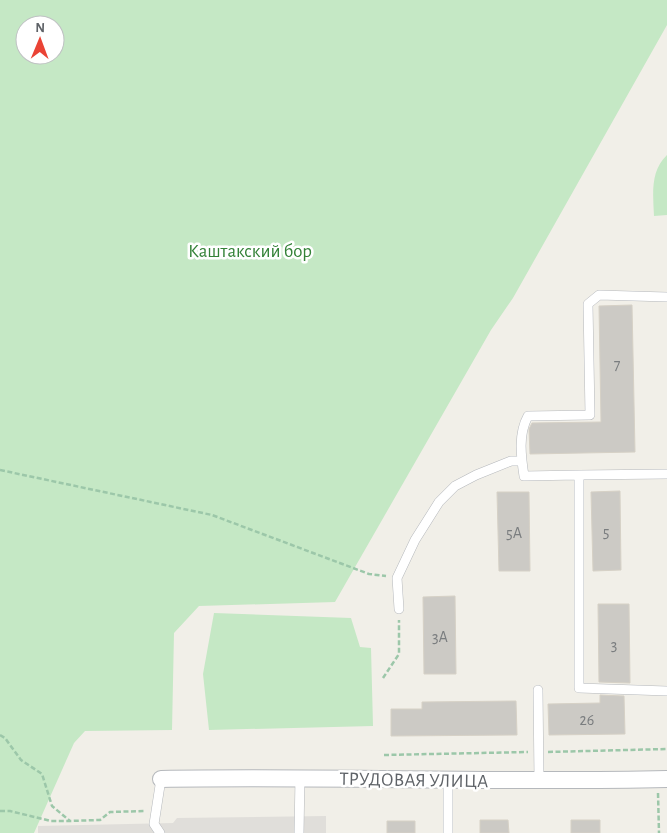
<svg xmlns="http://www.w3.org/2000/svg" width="667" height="833" font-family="'Alegreya Sans',sans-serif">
  <rect width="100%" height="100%" fill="#f1efe8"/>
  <!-- industrial -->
  <path fill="#e0deda" d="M 326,816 L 326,833 L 38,833 L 38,826 L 173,823 L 177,818 Z"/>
  <!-- green -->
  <path fill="#c5e8c5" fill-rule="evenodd" d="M 0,0 L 667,0 L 667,25 L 513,298 L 491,330 L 335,602 L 199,606 L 174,633 L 172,730 L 85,731 L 74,743 L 34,833 L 0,833 ZM 25,25 L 55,25 L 55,55 L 25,55 Z
    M 667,155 L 667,215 L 654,216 C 653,194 650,171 667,155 Z
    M 214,613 L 351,618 L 360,647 L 371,648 L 373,726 L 209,730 L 203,674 Z"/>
  <!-- building -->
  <path fill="#cccac5" stroke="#d6d1c6" d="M 632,305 L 635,452 L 530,454 L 529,429 L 532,423 L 601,422 L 599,306 Z
    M 620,491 L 621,570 L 593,571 L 591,492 Z
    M 497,492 L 529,492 L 530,571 L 499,571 Z
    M 455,596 L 456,674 L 424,674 L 423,597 Z
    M 598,604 L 629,604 L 630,683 L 599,682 Z
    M 600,695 L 624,696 L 625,734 L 549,735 L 548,704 L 600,703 Z
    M 516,701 L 517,735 L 391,736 L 391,709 L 422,709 L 422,702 Z
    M 480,820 L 508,820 L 509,833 L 480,833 Z
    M 571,820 L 600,820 L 600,833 L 571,833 Z
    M 387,821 L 415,821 L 415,833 L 387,833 Z"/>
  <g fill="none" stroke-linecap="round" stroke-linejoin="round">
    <!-- service casing -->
    <g stroke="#b5b8bc" stroke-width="10">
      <path id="service" d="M 667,297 L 599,295 L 588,304 L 590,415 L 528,416 C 518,434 521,456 524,476 L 579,475 L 579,688 L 667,691
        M 579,475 L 667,474
        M 399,609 L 397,578 L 415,540 L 439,502 L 455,486 L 476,475 L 511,461 L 521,461
        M 538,690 L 539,780
        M 448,781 L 448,833
        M 160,833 L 154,824 L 161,779
        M 299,833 L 300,777"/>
    </g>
    <!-- minor casing -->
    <g stroke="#b5b8bc" stroke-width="18">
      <path id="minor" d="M 161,779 C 329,776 498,783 667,779"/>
    </g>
    <!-- path -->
    <path stroke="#9cc7a9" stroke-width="2.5" stroke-dasharray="5 2.5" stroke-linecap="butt" d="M 0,470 L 212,515 L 369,574 L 386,576
      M 383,678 L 399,654 L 399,620
      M 0,735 L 5,738 L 21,760 L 42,774 L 52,806 L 70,821
      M 548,752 L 667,749
      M 384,755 L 528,752
      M 658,793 L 659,833
      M 0,811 L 10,811 L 51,821 L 70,821 L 100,820 L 110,812 L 145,811"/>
    <!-- service -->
    <use href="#service" stroke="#fff" stroke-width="9"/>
    <!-- minor -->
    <use href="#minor" stroke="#fff" stroke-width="16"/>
  </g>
  <g text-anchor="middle" stroke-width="5" stroke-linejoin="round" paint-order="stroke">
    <!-- number labels -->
    <g font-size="16" fill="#7a7d7f">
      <text x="617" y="370">7</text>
      <text x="606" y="537">5</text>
      <text x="514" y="538">5А</text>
      <text x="440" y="642">3А</text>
      <text x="614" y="650">3</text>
      <text x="587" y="725">26</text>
    </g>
    <!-- park labels -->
    <g font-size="19" fill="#348238" stroke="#fff">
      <text x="250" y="257">Каштакский бор</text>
    </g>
    <!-- street labels -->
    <g font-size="19" fill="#5f6368" stroke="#fff">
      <text transform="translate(414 779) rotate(1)" y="7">ТРУДОВАЯ УЛИЦА</text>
    </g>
  </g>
  <!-- north arrow -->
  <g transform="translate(40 40) rotate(1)"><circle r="24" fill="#ffffff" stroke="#bfc1c3"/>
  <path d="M0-4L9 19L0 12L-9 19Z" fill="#ea4335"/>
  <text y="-8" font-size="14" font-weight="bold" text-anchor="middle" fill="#5f6368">N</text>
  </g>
</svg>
